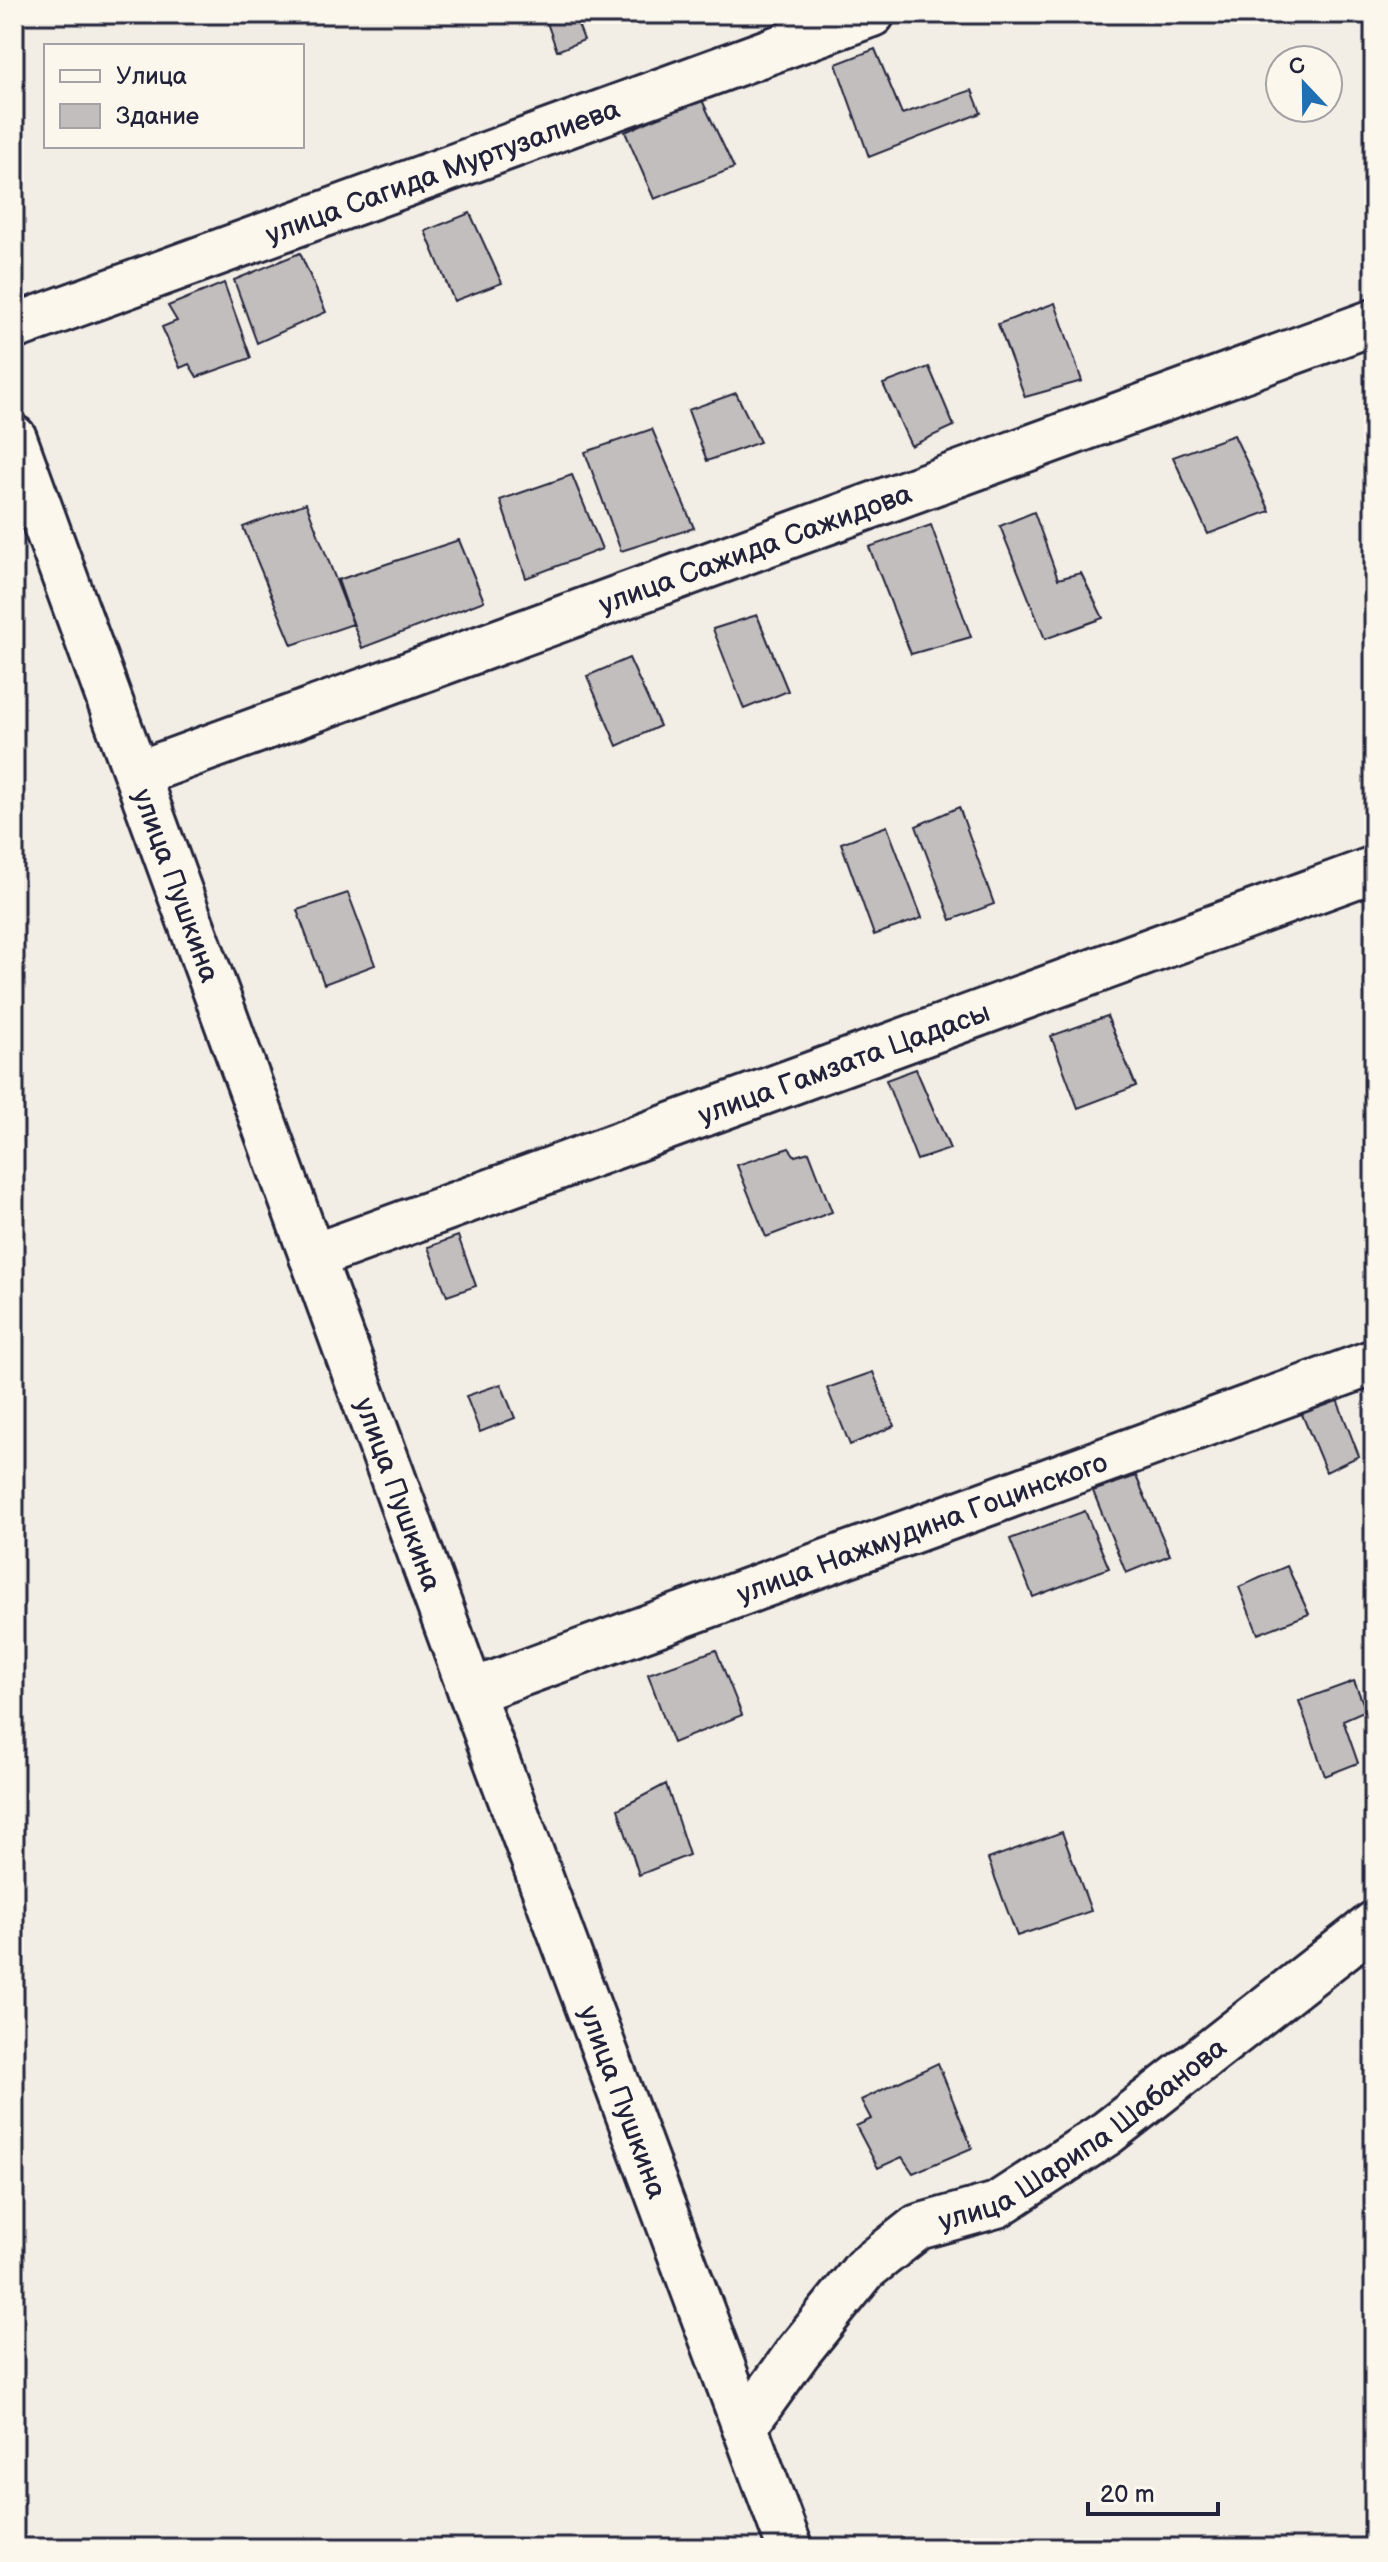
<svg xmlns="http://www.w3.org/2000/svg" width="1388" height="2562" font-family="'Balsamiq Sans',sans-serif">
  <rect width="100%" height="100%" fill="#f2eee5"/>
  <filter id="ink" filterUnits="userSpaceOnUse"><feTurbulence type="fractalNoise" baseFrequency=".0125" numOctaves="2"/><feDisplacementMap in="SourceGraphic" scale="16" xChannelSelector="R" yChannelSelector="G"/><feConvolveMatrix kernelMatrix="1 2 1 2 8 2 1 2 1" color-interpolation-filters="sRGB"/></filter>
  <g filter="url(#ink)">
    <!-- building -->
    <path fill="#c2bebe" stroke="#22223b" stroke-width="2" d="M 544,14 L 574,14 L 584,40 L 557,51 Z
      M 875,49 L 902,114 L 972,90 L 981,113 L 869,157 L 836,64 Z
      M 701,98 L 734,168 L 654,199 L 625,132 Z
      M 470,213 L 502,283 L 454,301 L 425,231 Z
      M 300,253 L 326,312 L 257,343 L 234,280 Z
      M 224,283 L 251,358 L 197,377 L 189,364 L 180,368 L 162,327 L 177,321 L 168,306 Z
      M 1055,303 L 1082,381 L 1025,397 L 998,324 Z
      M 929,367 L 954,426 L 911,446 L 883,384 Z
      M 736,393 L 760,442 L 707,461 L 688,410 Z
      M 652,429 L 694,528 L 621,551 L 585,452 Z
      M 1234,435 L 1270,511 L 1208,534 L 1173,457 Z
      M 572,475 L 602,549 L 526,578 L 500,500 Z
      M 306,503 L 353,624 L 292,645 L 243,527 Z
      M 1034,512 L 1058,579 L 1081,573 L 1103,618 L 1045,639 L 1000,526 Z
      M 931,525 L 971,637 L 911,654 L 869,547 Z
      M 459,540 L 484,601 L 362,648 L 338,580 Z
      M 757,615 L 788,691 L 744,709 L 713,629 Z
      M 629,658 L 660,726 L 617,746 L 587,676 Z
      M 959,807 L 994,904 L 951,920 L 916,826 Z
      M 887,826 L 922,918 L 874,935 L 841,843 Z
      M 348,893 L 375,965 L 324,984 L 297,910 Z
      M 1107,1016 L 1136,1086 L 1078,1108 L 1051,1036 Z
      M 916,1069 L 950,1149 L 917,1160 L 886,1080 Z
      M 789,1148 L 795,1156 L 809,1152 L 832,1212 L 766,1237 L 737,1165 Z
      M 458,1236 L 476,1286 L 447,1296 L 428,1247 Z
      M 873,1372 L 894,1426 L 850,1445 L 827,1388 Z
      M 501,1384 L 515,1418 L 480,1432 L 466,1396 Z
      M 1336,1397 L 1359,1456 L 1326,1472 L 1301,1412 Z
      M 1136,1476 L 1170,1555 L 1126,1573 L 1093,1491 Z
      M 1085,1511 L 1109,1568 L 1033,1597 L 1010,1539 Z
      M 1287,1566 L 1309,1614 L 1258,1634 L 1239,1587 Z
      M 716,1650 L 742,1715 L 673,1743 L 648,1674 Z
      M 1354,1681 L 1366,1710 L 1343,1720 L 1358,1763 L 1325,1776 L 1299,1701 Z
      M 666,1784 L 689,1855 L 639,1875 L 618,1809 Z
      M 1062,1832 L 1091,1911 L 1017,1936 L 988,1859 Z
      M 938,2063 L 972,2148 L 913,2173 L 902,2157 L 878,2168 L 856,2126 L 871,2119 L 861,2100 Z"/>
    <g fill="none" stroke-linecap="round" stroke-linejoin="round">
      <!-- minor casing -->
      <g stroke="#22223b" stroke-width="50">
        <g id="minor">
          <path id="s1" d="M 14,327 L 872,14"/>
          <path id="s2" d="M 14,438 L 471,1692 L 790,2548"/>
          <path id="s3" d="M 137,774 L 1374,322"/>
          <path id="s4" d="M 312,1257 L 1374,869"/>
          <path id="s5" d="M 471,1692 L 1374,1362"/>
          <path id="s6" d="M 745,2426 L 798,2352 L 865,2269 L 918,2227 L 997,2205 L 1107,2133 L 1374,1924"/>
        </g>
      </g>
      <!-- minor -->
      <use href="#minor" stroke="#fbf7ec" stroke-width="44"/>
    </g>
  </g>
  <g text-anchor="middle" stroke-width="6" stroke-linejoin="round" paint-order="stroke">
    <!-- street labels -->
    <g font-size="28" fill="#22223b" stroke="#fbf7ec">
      <text dy="10" stroke="none"><textPath href="#s1" startOffset="456">улица Сагида Муртузалиева</textPath></text>
      <text dy="10" stroke="none"><textPath href="#s3" startOffset="658">улица Сажида Сажидова</textPath></text>
      <text dy="10" stroke="none"><textPath href="#s2" startOffset="476">улица Пушкина</textPath></text>
      <text dy="10" stroke="none"><textPath href="#s4" startOffset="566">улица Гамзата Цадасы</textPath></text>
      <text dy="10" stroke="none"><textPath href="#s2" startOffset="1124">улица Пушкина</textPath></text>
      <text dy="10" stroke="none"><textPath href="#s5" startOffset="480">улица Нажмудина Гоцинского</textPath></text>
      <text dy="10" stroke="none"><textPath href="#s2" startOffset="1772">улица Пушкина</textPath></text>
      <text dy="10" stroke="none"><textPath href="#s6" startOffset="456">улица Шарипа Шабанова</textPath></text>
    </g>
  </g>
  <!-- margin -->
  <rect width="1388" height="2562" fill="none" stroke="#fbf7ec" stroke-width="48"/>
  <rect x="24" y="24" width="1340" height="2514" fill="none" stroke="#22223b" stroke-width="3" filter="url(#ink)"/>
  <!-- legend -->
  <rect x="44" y="44" width="260" height="104" fill="#fbf7ec" stroke="#a4a2a5" stroke-width="2"/>
  <rect x="60" y="70" width="40" height="12" fill="#fbf7ec" stroke="#a4a2a5" stroke-width="2"/>
  <text x="116" y="84" font-size="24" fill="#22223b">Улица</text>
  <rect x="60" y="104" width="40" height="24" fill="#c2bebe" stroke="#a4a2a5" stroke-width="2"/>
  <text x="116" y="124" font-size="24" fill="#22223b">Здание</text>
  <!-- north arrow -->
  <g transform="translate(1304 84) rotate(338)"><circle r="38" fill="#fbf7ec" stroke="#a4a2a5" stroke-width="2"/>
  <path d="M0-6L14 30L0 20L-14 30Z" fill="#1f6fb2"/>
  <text y="-12" font-size="22" font-weight="bold" text-anchor="middle" fill="#22223b">С</text>
  </g>
  <!-- scale -->
  <path d="M1088 2502v12h130v-12" fill="none" stroke="#22223b" stroke-width="4"/>
  <text x="1100" y="2502" font-size="24" fill="#22223b" stroke="#fbf7ec" stroke-width="6" paint-order="stroke">20 m</text>
</svg>
